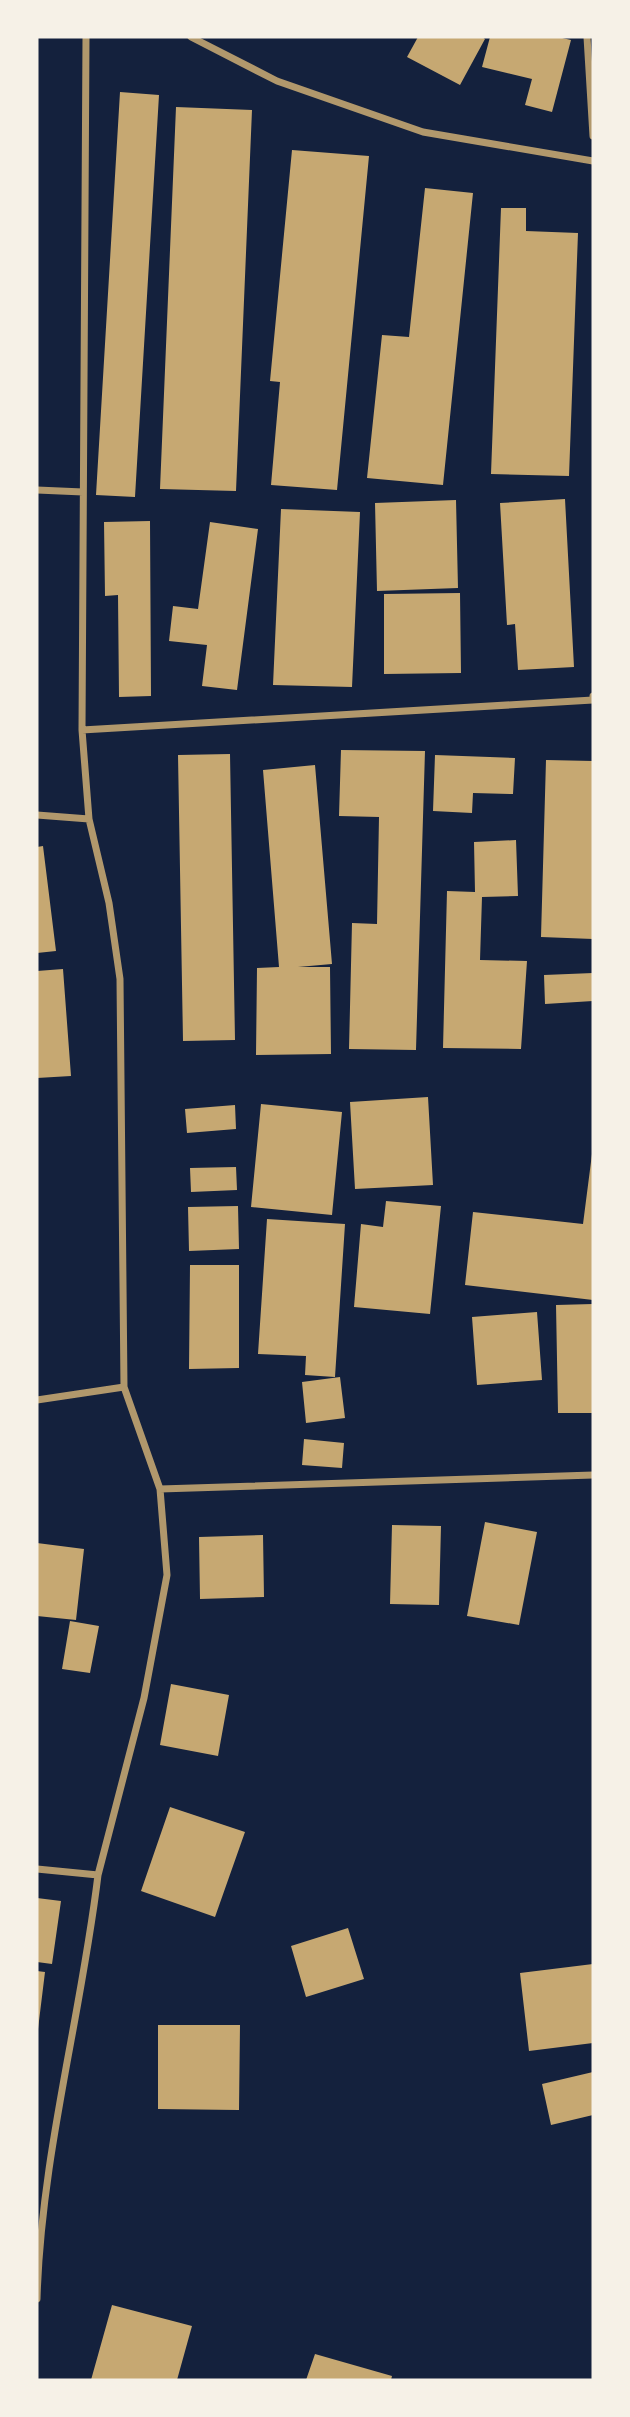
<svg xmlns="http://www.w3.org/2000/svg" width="630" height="2417" font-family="'Space Grotesk',sans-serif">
  <rect width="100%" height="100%" fill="#14213d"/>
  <!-- building -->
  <path fill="#c6a872" d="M 418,37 L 482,37 L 485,39 L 460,85 L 407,57 Z
    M 490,37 L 558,37 L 571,40 L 552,112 L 525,105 L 532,79 L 482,67 Z
    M 120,92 L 159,95 L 135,497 L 96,495 Z
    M 176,107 L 252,110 L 236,491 L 160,489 Z
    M 292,150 L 369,156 L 337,490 L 271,485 L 280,382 L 270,381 Z
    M 425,188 L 473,193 L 443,485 L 367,478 L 382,335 L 409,337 Z
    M 501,208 L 526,208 L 526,231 L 578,233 L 569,476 L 491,474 Z
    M 565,499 L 574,667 L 518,670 L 515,624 L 507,625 L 500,503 Z
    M 456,500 L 458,588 L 377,591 L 375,503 Z
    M 281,509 L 360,512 L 352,687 L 273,685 Z
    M 150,521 L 151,696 L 119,697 L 118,595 L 105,596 L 104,522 Z
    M 210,522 L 258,529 L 237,690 L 202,686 L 207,645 L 169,641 L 173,606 L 198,609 Z
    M 460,593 L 461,673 L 384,674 L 384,594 Z
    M 341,750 L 425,751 L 416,1050 L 349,1049 L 352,923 L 377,924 L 379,817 L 339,816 Z
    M 230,754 L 235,1040 L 183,1041 L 178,755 Z
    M 435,755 L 515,758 L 513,794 L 473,793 L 472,813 L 433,811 Z
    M 546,760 L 593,761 L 593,939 L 541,937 Z
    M 315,765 L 332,964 L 298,967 L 330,967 L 331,1054 L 256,1055 L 257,968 L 279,967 L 263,770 Z
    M 516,840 L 518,896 L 482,897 L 480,960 L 527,961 L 521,1049 L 443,1048 L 447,891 L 475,892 L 474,842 Z
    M 43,846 L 56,951 L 37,953 L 37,847 Z
    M 63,969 L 71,1076 L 37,1078 L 37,971 Z
    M 593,973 L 593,1001 L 545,1004 L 544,975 Z
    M 428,1097 L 433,1185 L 355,1189 L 350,1102 Z
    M 261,1104 L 342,1112 L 332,1215 L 251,1207 Z
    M 235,1105 L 236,1129 L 187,1133 L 185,1109 Z
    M 592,1154 L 593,1300 L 465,1285 L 473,1212 L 583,1224 Z
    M 236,1167 L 237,1190 L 191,1192 L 190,1168 Z
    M 386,1201 L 441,1206 L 430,1314 L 354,1307 L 361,1224 L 383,1227 Z
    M 238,1206 L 239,1249 L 189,1251 L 188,1207 Z
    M 267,1219 L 345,1224 L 335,1377 L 305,1375 L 306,1356 L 258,1354 Z
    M 190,1265 L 239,1265 L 239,1368 L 189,1369 Z
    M 593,1304 L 593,1413 L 558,1413 L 556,1305 Z
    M 537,1312 L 542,1380 L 477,1385 L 472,1317 Z
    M 340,1377 L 345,1418 L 306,1423 L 302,1382 Z
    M 304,1439 L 344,1443 L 342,1468 L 302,1465 Z
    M 485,1522 L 537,1532 L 519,1625 L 467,1616 Z
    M 392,1525 L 441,1526 L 439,1605 L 390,1604 Z
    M 263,1535 L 264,1597 L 200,1599 L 199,1537 Z
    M 37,1543 L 84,1549 L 76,1620 L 37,1616 Z
    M 70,1621 L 99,1626 L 90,1673 L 62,1669 Z
    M 171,1684 L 229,1695 L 218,1756 L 160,1745 Z
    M 170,1807 L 245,1832 L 215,1917 L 141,1891 Z
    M 37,1898 L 61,1901 L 52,1964 L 37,1962 Z
    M 348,1928 L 364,1979 L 306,1997 L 291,1946 Z
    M 593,1964 L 593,2043 L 529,2051 L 520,1973 Z
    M 37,1971 L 45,1972 L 38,2029 L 37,2029 Z
    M 158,2025 L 240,2025 L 239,2110 L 158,2109 Z
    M 593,2072 L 593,2115 L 551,2125 L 542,2084 Z
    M 112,2305 L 192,2326 L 177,2380 L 91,2380 Z
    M 315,2354 L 392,2376 L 391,2380 L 306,2380 Z"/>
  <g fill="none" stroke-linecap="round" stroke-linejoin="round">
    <!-- minor -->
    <path stroke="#b1986c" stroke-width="7" d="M 86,37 L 82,730 L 89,819 L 109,903 L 120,979 L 124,1387
      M 191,37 L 277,81 L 423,132 L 593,161
      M 587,37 L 593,136
      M 37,490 L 83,492
      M 82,730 L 593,700 L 593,696
      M 37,815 L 89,819
      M 37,1400 L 124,1387 L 160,1489 L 167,1575 L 144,1698 L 98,1875
      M 160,1489 L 593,1475
      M 37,1869 L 98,1875 C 81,2017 41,2156 37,2299"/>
  </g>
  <!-- border -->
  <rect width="630" height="2417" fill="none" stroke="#f6f1e7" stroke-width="77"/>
</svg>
